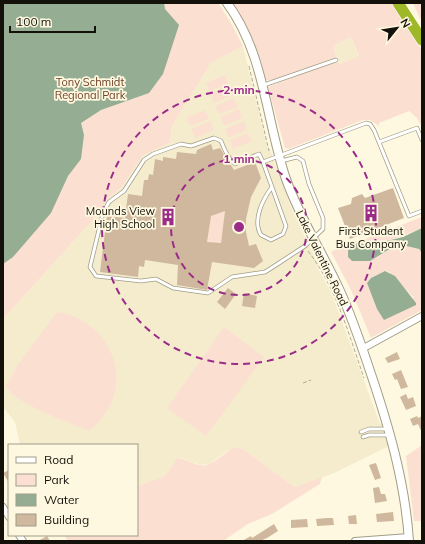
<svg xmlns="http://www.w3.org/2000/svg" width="425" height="544" font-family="Mulish,sans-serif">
  <rect width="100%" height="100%" fill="#fef8e0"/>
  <!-- built -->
  <path fill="#f4eccd" d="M 349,38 L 352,39 L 359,57 L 340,64 L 333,46 Z
    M 243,46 L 268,150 L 270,149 L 290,205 L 318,264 L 317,267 L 331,292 L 380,424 L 383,423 L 389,446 L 332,474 L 295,487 L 243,449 L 227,451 L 209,464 L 200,465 L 182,458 L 177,458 L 165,476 L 137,486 L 137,445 L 20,445 L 15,422 L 3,407 L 3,319 L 102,210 L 107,199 L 122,187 L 143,155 L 170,143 L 172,126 L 211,63 Z"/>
  <!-- green -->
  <path fill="#fbe0d2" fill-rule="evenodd" d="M 3,3 L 218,3 L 231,23 L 243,46 L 211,63 L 172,126 L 170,143 L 143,155 L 122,187 L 107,199 L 102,210 L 3,319 Z
    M 233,3 L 397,3 L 422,51 L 422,124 L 420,124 L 417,118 L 409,111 L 379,123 L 379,126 L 370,120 L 363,120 L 288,149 L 285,148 L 268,87 L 322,66 L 339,62 L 340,64 L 359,56 L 352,39 L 349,38 L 333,46 L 337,58 C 317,62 284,82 266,80 C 258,50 249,29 233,3 Z
    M 413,3 L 422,3 L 422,23 Z
    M 225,75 L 228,84 L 209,91 L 206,83 Z
    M 229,86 L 233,95 L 214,103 L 210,94 Z
    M 234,98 L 238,107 L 219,114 L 215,106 Z
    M 239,109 L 242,118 L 224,126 L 220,117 Z
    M 205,110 L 209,119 L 190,126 L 186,118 Z
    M 210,121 L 214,130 L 195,138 L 191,129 Z
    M 244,121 L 247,130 L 228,138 L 225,129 Z
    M 248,133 L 252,141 L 233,149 L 230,140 Z
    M 225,211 L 221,243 L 207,242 L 211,216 Z
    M 422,217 L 422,228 C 408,234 374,248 361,243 L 348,257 L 352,261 L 370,261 L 399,244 L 419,249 L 422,253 L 422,310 L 371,338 L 351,290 L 331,252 L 350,242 L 365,240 L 365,239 ZM 385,271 L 389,272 L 414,298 L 377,309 L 367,283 L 371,278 Z
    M 57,312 C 101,318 130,364 110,406 C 105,416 97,424 89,431 C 70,423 13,403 6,386 L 17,366 Z
    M 224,327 L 264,357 L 206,436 L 167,408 Z
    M 422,445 L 422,521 L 414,521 L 406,456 Z
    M 233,448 L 243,449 L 295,487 L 322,477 L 320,484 L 272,514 L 248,524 L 223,541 L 68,541 L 64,535 L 137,535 L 137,486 L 165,476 L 177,458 C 185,458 191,463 199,465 C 211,468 222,454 233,448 Z"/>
  <!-- water -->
  <path fill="#94ad93" d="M 3,3 L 164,3 L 165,9 L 179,25 L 163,74 L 149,93 L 101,110 L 81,123 L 84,135 L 81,159 L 68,176 L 51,213 L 13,257 L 3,264 Z
    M 422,228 L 422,253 L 419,249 L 398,244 L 370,261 L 352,261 L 348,257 L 348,250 L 357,243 L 370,245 L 403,237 Z
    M 385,271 L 395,276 L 416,303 L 416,305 L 384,320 L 377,309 L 367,283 L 371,278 Z"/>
  <!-- building -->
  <path fill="#cfb89d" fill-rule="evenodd" d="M 211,144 L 213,150 L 220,148 L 234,170 L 255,162 L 261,178 L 251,197 L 246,219 L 246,232 L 249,246 L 256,244 L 263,261 L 254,268 L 212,262 L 207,290 L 177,285 L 178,265 L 145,260 L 144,267 L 139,266 L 138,277 L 100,272 L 107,216 L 125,218 L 128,194 L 142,196 L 144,180 L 148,180 L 149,174 L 153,175 L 155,159 L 163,161 L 163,157 L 176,159 L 177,152 L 196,154 L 197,150 ZM 225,211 L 221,243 L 207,242 L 211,216 Z
    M 393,188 L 404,218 L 350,239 L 338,208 L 351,204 L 352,198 L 362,194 L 365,198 Z
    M 228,288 L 236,294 L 225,309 L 217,302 Z
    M 244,293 L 257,296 L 255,308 L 242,306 Z
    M 397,352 L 400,359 L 388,363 L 385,358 Z
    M 401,370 L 408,387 L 401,389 L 397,379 L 395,380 L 392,374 Z
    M 406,394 L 408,399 L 413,397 L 416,406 L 406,410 L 400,397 Z
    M 417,416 L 418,418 L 422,416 L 422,433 L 418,424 L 413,426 L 410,419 Z
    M 376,463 L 381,478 L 375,480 L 369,465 Z
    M 9,470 L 9,483 L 3,473 Z
    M 379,487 L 381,494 L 385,494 L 387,501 L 375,503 L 373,488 Z
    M 393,512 L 394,521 L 377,522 L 376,514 Z
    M 356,515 L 357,524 L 349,524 L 348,516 Z
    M 327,518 L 333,518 L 334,525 L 317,526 L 316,519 Z
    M 307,519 L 308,527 L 291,528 L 291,520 Z
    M 274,524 L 278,531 L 267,538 L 260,541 L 242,541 L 251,536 L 252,538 Z
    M 47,536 L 50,541 L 38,541 Z"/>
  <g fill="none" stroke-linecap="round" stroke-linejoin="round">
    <!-- service casing -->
    <g stroke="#a29d87" stroke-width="4.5">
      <path id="service" d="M 264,85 L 336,60
        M 379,142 L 417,128 L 422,140
        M 263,162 L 259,154 L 235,164 C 228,159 224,149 221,141 L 214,138 L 191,146 L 181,144 L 153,154 L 144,160 L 124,191 L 109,202 L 103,213 L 90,267 L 96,276 L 141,281 L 156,279 L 173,288 L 208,293 L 232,277 L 265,272 L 273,267 L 305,246 L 323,229 L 323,218 L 309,184 L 303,161 L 297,157 L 281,161
        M 272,187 C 263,199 252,220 261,235 L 271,240 L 283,234 L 286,226 L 263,162 L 366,123 L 370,124 L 374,130 L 409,216 L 422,211
        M 361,432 L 369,429 L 388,429
        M 363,437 L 369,435 L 389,435"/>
    </g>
    <!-- minor casing -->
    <g stroke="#a29d87" stroke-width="8">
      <path id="minor" d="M 362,349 L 422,316
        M 3,507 L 9,517
        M 19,535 L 23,541
        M 355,541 L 409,537"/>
    </g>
    <!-- tertiary casing -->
    <g stroke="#a29d87" stroke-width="10">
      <path id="tertiary" d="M 227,3 C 265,54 266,121 286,179 C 300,219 323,253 340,291 C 352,317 361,344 370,371 C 389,427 405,482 409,541"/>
    </g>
    <!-- motorway casing -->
    <g stroke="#fff" stroke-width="12">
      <path id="motorway" d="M 398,3 L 422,40"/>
    </g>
    <!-- path -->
    <path stroke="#afab98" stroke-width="1" stroke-dasharray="4 2" stroke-linecap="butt" d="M 249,66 L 269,151
      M 308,251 C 336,287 349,335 364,378
      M 303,383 L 311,380"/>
    <!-- service -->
    <use href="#service" stroke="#fff" stroke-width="3"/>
    <!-- minor -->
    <use href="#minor" stroke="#fff" stroke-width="6"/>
    <!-- tertiary -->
    <use href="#tertiary" stroke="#fff" stroke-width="8"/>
    <!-- motorway -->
    <use href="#motorway" stroke="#9fb827" stroke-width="11"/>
  </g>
  <!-- distance rings -->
  <g fill="none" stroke="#9b2b89" stroke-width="2" stroke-dasharray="7 5">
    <circle cx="239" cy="227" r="68"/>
    <circle cx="239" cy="227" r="137"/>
  </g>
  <!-- icons -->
  <defs>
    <g id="building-bare" transform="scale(1.38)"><path d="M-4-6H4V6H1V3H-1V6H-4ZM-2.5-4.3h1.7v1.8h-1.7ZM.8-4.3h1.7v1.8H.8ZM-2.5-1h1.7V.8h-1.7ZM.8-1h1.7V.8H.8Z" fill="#9b2b89" stroke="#fef8e0" stroke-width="2.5" paint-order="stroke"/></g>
  </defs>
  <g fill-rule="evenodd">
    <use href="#building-bare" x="371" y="213"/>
    <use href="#building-bare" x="168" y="217"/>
  </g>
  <g text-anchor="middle" stroke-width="3.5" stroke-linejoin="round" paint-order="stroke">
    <!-- park labels -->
    <g font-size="11" fill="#704128" stroke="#fef8e0">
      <text x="90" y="86">Tony Schmidt<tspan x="90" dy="13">Regional Park</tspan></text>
    </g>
    <!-- poi labels -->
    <g font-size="11" fill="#131109" stroke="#fef8e0" text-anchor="end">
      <text x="155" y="215">Mounds View<tspan x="155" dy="13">High School</tspan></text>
      <text x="371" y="235" text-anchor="middle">First Student<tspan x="371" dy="13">Bus Company</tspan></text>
    </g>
    <!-- street labels -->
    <g font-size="11" fill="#131109" stroke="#fef8e0">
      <text transform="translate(322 258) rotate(64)" y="4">Lake Valentine Road</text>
    </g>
  </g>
  <circle cx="239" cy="227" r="6" fill="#9b2b89" stroke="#fef8e0" stroke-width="2"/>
  <g font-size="12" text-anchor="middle" font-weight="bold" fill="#9b2b89" stroke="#fef8e0" stroke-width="3.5" stroke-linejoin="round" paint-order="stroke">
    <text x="239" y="94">2 min</text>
    <text x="239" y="163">1 min</text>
  </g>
  <!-- border -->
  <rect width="425" height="544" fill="none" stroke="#131109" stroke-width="8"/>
  <!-- legend -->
  <rect x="8" y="444" width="130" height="92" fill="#fef8e0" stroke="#a09c8a"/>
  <rect x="16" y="457" width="20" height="6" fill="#ffffff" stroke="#a09c8a"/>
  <text x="44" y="464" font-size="12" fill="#131109">Road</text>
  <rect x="16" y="474" width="20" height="12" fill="#fbe0d2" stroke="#a09c8a"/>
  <text x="44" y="484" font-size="12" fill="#131109">Park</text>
  <rect x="16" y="494" width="20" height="12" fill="#94ad93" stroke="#a09c8a"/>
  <text x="44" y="504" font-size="12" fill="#131109">Water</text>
  <rect x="16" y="514" width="20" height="12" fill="#cfb89d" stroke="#a09c8a"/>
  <text x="44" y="524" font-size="12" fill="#131109">Building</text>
  <!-- north arrow -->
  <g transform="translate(397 28) rotate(60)" stroke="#fef8e0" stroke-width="3" paint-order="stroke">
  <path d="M0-3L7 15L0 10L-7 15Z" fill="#131109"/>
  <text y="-6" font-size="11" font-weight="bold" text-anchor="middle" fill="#131109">N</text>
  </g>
  <!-- scale -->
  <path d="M10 26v6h85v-6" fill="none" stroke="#131109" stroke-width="2"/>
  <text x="16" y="26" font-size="12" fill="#131109" stroke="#fef8e0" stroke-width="3" paint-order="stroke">100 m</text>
</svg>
